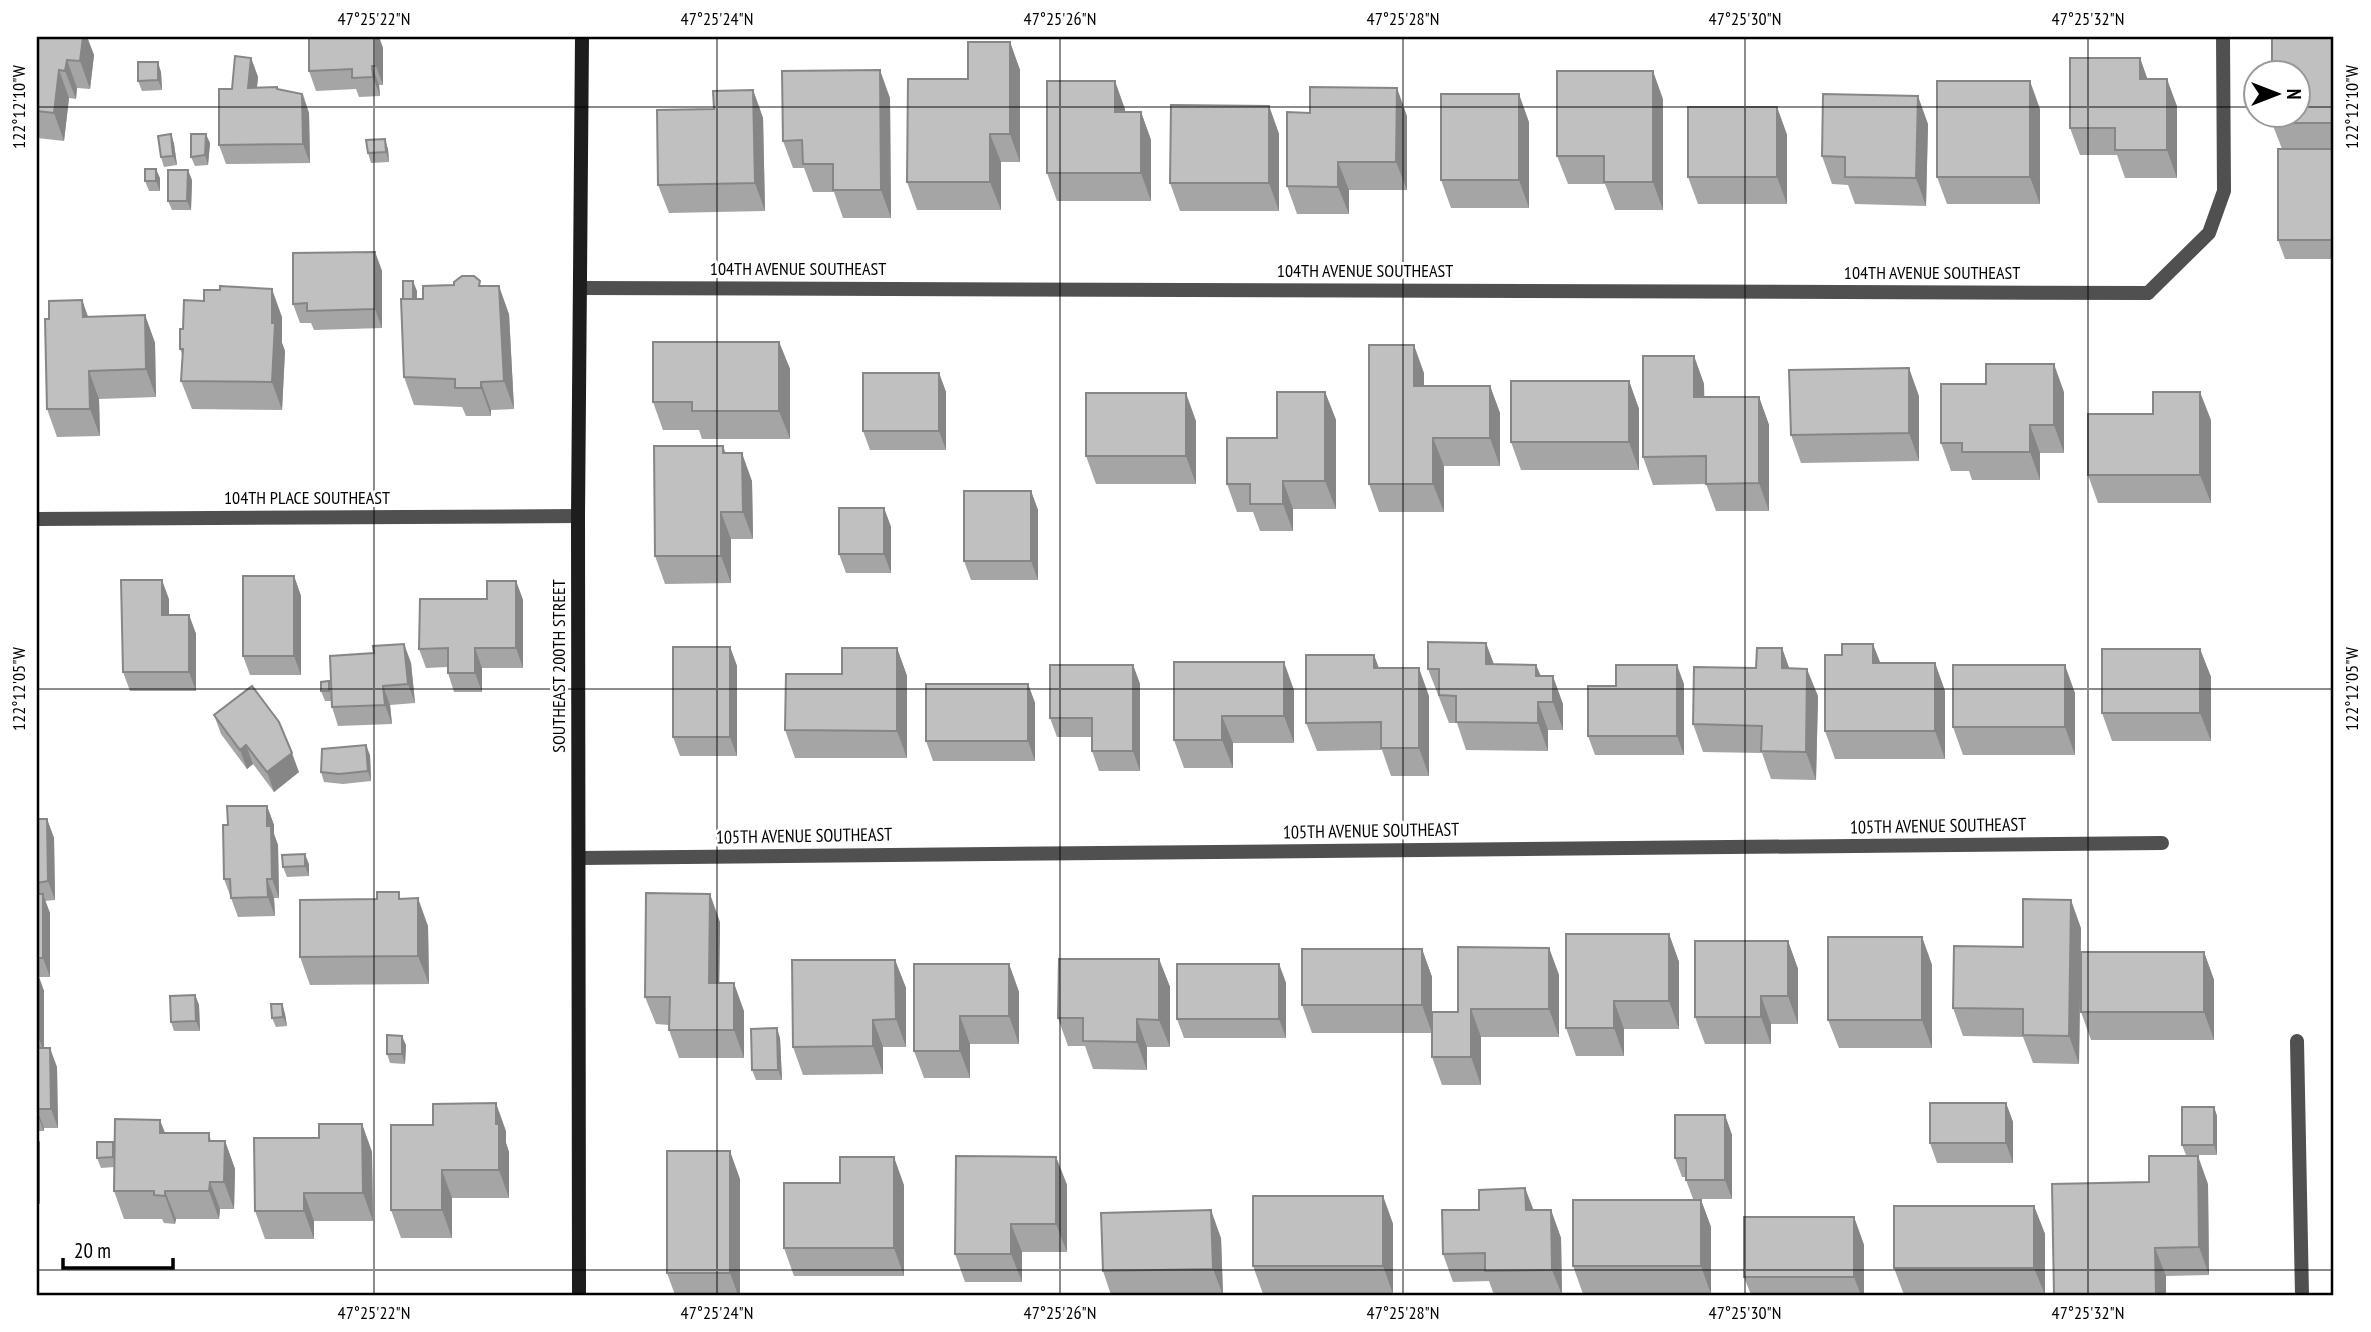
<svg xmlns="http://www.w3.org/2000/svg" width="2371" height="1332" font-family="'PT Sans Narrow',sans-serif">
  <rect width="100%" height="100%" fill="#fff"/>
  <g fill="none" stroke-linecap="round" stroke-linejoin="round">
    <!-- lane -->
    <path stroke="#505050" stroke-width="14" d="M 2148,293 L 2209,233 L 2224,191 L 2223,37
      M 2297,1041 L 2302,1295"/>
    <!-- street -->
    <path stroke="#505050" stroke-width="14" d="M 581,288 L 2148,293
      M 37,519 L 578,516
      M 580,858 L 2162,843"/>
    <!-- secondary -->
    <path stroke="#1d1d1d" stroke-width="14" d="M 579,1295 L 578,516 L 582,37"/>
  </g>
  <!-- wall -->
  <path fill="#a5a5a5" d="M 37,37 L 87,37 L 94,55 L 90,89 L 77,88 L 76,99 L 69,98 L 64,141 L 37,138 Z
    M 309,37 L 379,37 L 383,48 L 383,85 L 379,85 L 380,96 L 359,97 L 356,89 L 316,91 L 309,71 Z
    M 2334,37 L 2334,259 L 2285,259 L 2278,240 L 2282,149 L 2272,123 Z
    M 1010,42 L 1020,70 L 1020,162 L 1001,162 L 1001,210 L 917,210 L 907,182 L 968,79 Z
    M 251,58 L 258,77 L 257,87 L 303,94 L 309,113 L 310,163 L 226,164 L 219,145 L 232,89 Z
    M 2140,58 L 2147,79 L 2177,106 L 2177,178 L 2125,178 L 2117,155 L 2080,155 L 2070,128 Z
    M 161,72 L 162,90 L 142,91 L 138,81 Z
    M 753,90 L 763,118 L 765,211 L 669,213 L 658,185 L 714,109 Z
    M 890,98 L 891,218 L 843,218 L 834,192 L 813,192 L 804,168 L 793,168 L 783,141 Z
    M 1663,99 L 1663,210 L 1615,210 L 1605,184 L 1568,184 L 1557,156 Z
    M 1269,106 L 1279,134 L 1279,211 L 1180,211 L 1170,183 Z
    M 1777,107 L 1787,135 L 1787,204 L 1698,204 L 1688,177 Z
    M 1125,109 L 1125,112 L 1141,112 L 1151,140 L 1151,201 L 1057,201 L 1047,173 Z
    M 2040,109 L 2040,204 L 1947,204 L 1937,177 Z
    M 1407,116 L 1407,190 L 1349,190 L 1349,214 L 1297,214 L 1287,186 Z
    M 1529,122 L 1529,208 L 1451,208 L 1441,180 Z
    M 1928,124 L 1926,206 L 1855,204 L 1848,185 L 1832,184 L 1822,156 Z
    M 171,134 L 174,144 L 177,165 L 164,167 L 161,157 Z
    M 210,143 L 208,165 L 195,166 L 191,157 Z
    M 388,149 L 389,162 L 371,163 L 368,153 Z
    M 160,178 L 160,191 L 149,191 L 145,181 Z
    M 192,180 L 191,210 L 172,210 L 168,201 Z
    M 375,252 L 382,271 L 382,328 L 314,330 L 311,323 L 300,323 L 293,304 Z
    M 481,286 L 509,314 L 514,409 L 491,410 L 491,416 L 466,416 L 462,407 L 414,405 L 404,377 L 403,299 L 417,291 L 417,299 L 423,299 Z
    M 82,300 L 88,317 L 145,315 L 155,343 L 156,397 L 99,399 L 100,436 L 57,437 L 47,409 L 49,319 Z
    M 282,317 L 282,343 L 285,351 L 282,410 L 192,409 L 181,381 L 183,356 L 180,349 Z
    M 779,342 L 790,369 L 790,439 L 702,439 L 699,430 L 663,430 L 653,402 Z
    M 1694,356 L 1704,384 L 1704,397 L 1759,397 L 1769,425 L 1769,511 L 1716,511 L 1706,484 L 1653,485 L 1643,457 Z
    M 939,373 L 946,392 L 946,450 L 870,450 L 863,431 Z
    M 1424,373 L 1424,386 L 1490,386 L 1500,413 L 1500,466 L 1444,466 L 1444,512 L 1379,512 L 1369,484 Z
    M 1629,381 L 1639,409 L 1639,470 L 1521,470 L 1511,442 Z
    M 1325,392 L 1336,420 L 1336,509 L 1293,509 L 1293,531 L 1260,531 L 1253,512 L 1237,512 L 1227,484 L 1277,438 Z
    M 2064,392 L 2064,453 L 2040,453 L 2040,480 L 1972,480 L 1969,471 L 1951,471 L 1941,443 Z
    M 1919,396 L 1919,461 L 1801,463 L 1791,435 Z
    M 2211,420 L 2211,503 L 2098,503 L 2088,475 Z
    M 1196,421 L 1196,484 L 1096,484 L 1086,456 Z
    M 723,446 L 726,453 L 752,481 L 753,539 L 731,539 L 731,583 L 665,584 L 655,556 Z
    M 1031,491 L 1038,510 L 1038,580 L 971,580 L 964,561 Z
    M 884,508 L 891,527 L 891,573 L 846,573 L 839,554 Z
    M 294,576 L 301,596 L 301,675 L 250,675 L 243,656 Z
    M 516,581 L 523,600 L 523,668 L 482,668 L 482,692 L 454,692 L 448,673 L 448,667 L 426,668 L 419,649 L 487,599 Z
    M 169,599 L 169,615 L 189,615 L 196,634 L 196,691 L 130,691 L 123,672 Z
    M 1486,643 L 1494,664 L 1536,665 L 1541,676 L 1563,704 L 1563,730 L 1548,730 L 1548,751 L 1466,750 L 1457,723 L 1449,723 L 1428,669 Z
    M 404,644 L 411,663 L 415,703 L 390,705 L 392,724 L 338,726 L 332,707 L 331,701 L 325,701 L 321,691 L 331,687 L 374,653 Z
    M 730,647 L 737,666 L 737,756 L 680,756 L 673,737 Z
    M 897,648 L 907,676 L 907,758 L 795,758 L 785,730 L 842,674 Z
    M 1782,648 L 1789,668 L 1818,696 L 1816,780 L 1771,779 L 1762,753 L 1703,752 L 1693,724 L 1756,668 Z
    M 2200,649 L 2211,677 L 2211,741 L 2112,741 L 2102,713 Z
    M 1374,655 L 1379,668 L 1429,696 L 1429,776 L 1391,776 L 1382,750 L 1317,751 L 1306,723 Z
    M 1174,662 L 1294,690 L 1294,743 L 1233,743 L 1233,768 L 1184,768 L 1174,740 Z
    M 1880,663 L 1935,663 L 1945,691 L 1945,759 L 1835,759 L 1825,731 Z
    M 1133,665 L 1140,684 L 1140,771 L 1099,771 L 1092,751 L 1092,737 L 1057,737 L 1050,718 Z
    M 1028,684 L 1035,703 L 1035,761 L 933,761 L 926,741 Z
    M 1684,684 L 1684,755 L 1595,755 L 1588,736 L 1616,686 Z
    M 2075,693 L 2075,755 L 1963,755 L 1953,727 Z
    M 214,715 L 299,772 L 274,792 L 253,764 L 247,769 L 221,734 Z
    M 370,755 L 371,781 L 343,784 L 324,782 L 321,772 Z
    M 267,806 L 274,825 L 274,834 L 278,845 L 279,898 L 274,898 L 275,916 L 238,917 L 224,879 L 228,825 Z
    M 37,819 L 47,819 L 54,838 L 55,900 L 45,901 L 50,913 L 50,977 L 39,977 L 44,991 L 44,1048 L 57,1067 L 58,1128 L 44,1128 L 44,1131 L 37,1131 Z
    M 309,864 L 309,876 L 287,877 L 283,867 Z
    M 401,898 L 428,926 L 429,984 L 310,985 L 300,957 L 377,899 Z
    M 720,922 L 719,983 L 744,1011 L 744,1058 L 679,1058 L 669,1030 L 669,1025 L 656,1024 L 645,997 Z
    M 2081,928 L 2079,1064 L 2033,1063 L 2023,1037 L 1963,1036 L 1953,1008 L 2023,947 Z
    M 1669,934 L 1679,962 L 1679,1029 L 1624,1029 L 1624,1056 L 1576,1056 L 1566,1028 Z
    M 1922,937 L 1932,965 L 1932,1048 L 1839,1048 L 1828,1020 Z
    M 1788,941 L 1798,969 L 1798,1024 L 1771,1024 L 1771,1044 L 1705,1044 L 1695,1017 Z
    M 1549,948 L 1559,975 L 1559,1037 L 1481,1037 L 1481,1085 L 1442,1085 L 1432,1057 L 1432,1033 L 1312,1033 L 1302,1005 L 1422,949 L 1432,977 L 1432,1012 L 1458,1012 Z
    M 2204,952 L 2214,980 L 2214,1040 L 2091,1040 L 2081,1012 Z
    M 1159,959 L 1170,987 L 1170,1047 L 1147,1047 L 1147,1070 L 1093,1069 L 1085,1046 L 1068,1046 L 1058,1018 Z
    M 895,960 L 906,988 L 906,1047 L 883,1047 L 883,1074 L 803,1075 L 793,1047 Z
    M 1009,964 L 1019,992 L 1019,1044 L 970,1044 L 970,1078 L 924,1078 L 914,1051 Z
    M 1279,964 L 1286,983 L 1286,1038 L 1184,1038 L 1177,1019 Z
    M 195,995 L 199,1005 L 200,1031 L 174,1031 L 171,1022 Z
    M 282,1004 L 285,1014 L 287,1026 L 276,1027 L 272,1018 Z
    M 780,1038 L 782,1080 L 756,1080 L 752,1070 Z
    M 406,1045 L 405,1064 L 390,1063 L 387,1054 Z
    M 2006,1103 L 2013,1122 L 2013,1163 L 1937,1163 L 1930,1143 Z
    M 2214,1107 L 2217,1116 L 2217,1155 L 2186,1155 L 2182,1145 Z
    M 1725,1115 L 1732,1135 L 1732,1199 L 1693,1199 L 1686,1180 L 1686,1177 L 1682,1177 L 1675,1158 Z
    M 362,1124 L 372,1152 L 373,1221 L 314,1221 L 314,1239 L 265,1239 L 255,1211 L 319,1138 Z
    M 391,1125 L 506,1131 L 506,1143 L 509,1152 L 509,1198 L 452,1198 L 452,1238 L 401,1238 L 391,1210 Z
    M 165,1133 L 209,1133 L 211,1141 L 225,1141 L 235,1169 L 234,1209 L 220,1209 L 219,1219 L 176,1219 L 175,1224 L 164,1223 L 162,1219 L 124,1219 L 114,1191 L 114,1167 L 101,1168 L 97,1158 L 114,1146 Z
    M 37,1135 L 40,1143 L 40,1204 L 37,1204 Z
    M 1056,1157 L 1067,1185 L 1067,1252 L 1022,1252 L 1022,1282 L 965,1282 L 955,1254 Z
    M 740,1179 L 740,1295 L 675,1295 L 667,1273 Z
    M 840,1183 L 904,1185 L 904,1276 L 794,1276 L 784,1248 Z
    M 2208,1184 L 2209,1275 L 2166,1276 L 2166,1295 L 2054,1295 Z
    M 1525,1188 L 1533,1210 L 1551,1210 L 1561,1238 L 1562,1295 L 1494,1295 L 1489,1281 L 1453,1282 L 1443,1254 L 1479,1210 Z
    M 1383,1196 L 1393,1224 L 1393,1294 L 1263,1294 L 1253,1266 Z
    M 1701,1200 L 1711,1227 L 1711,1294 L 1583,1294 L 1573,1266 Z
    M 2034,1206 L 2045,1234 L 2045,1295 L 1904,1295 L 1894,1268 Z
    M 1854,1217 L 1864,1245 L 1864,1295 L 1751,1295 L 1744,1277 Z
    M 1221,1238 L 1223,1295 L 1111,1295 L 1103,1271 Z"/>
  <!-- shaded-wall -->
  <path fill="#868686" d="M 80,37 L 87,37 L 94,55 L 90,89 L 80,61 Z
    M 376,37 L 379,37 L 383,48 L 383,85 L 376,66 Z
    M 1010,42 L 1020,70 L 1020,162 L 1010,134 Z
    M 251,58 L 258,77 L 255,107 L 248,88 Z
    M 2140,58 L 2150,86 L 2140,79 Z
    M 67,60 L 77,88 L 76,99 L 65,71 Z
    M 158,62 L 161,72 L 162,90 L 158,80 Z
    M 372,66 L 379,85 L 380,96 L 373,77 Z
    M 59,70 L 69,98 L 64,141 L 54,113 Z
    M 880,70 L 890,98 L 891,218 L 881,190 Z
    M 1653,71 L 1663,99 L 1663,210 L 1653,182 Z
    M 2167,79 L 2177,106 L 2177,178 L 2167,150 Z
    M 1115,81 L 1125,109 L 1125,140 L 1115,112 Z
    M 2030,81 L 2040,109 L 2040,204 L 2030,177 Z
    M 1397,88 L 1407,116 L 1407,190 L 1396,162 Z
    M 753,90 L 763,118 L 765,211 L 755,183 Z
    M 302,94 L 309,113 L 310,163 L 303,144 Z
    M 1519,94 L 1529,122 L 1529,208 L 1519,180 Z
    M 1918,96 L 1928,124 L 1926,206 L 1916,178 Z
    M 1269,106 L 1279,134 L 1279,211 L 1269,183 Z
    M 1777,107 L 1787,135 L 1787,204 L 1777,177 Z
    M 1141,112 L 1151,140 L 1151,201 L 1141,173 Z
    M 171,134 L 174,144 L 177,165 L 173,156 Z
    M 206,134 L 210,143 L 208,165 L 205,155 Z
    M 990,134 L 1001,162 L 1001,210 L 990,182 Z
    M 385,139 L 388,149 L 389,162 L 386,152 Z
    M 1338,162 L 1349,190 L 1349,214 L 1338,187 Z
    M 156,169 L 160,178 L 160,191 L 156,181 Z
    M 188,170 L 192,180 L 191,210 L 187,201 Z
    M 375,252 L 382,271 L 382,328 L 375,309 Z
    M 413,281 L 417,291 L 416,312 L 413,302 Z
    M 499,286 L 509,314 L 514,409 L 504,381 Z
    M 272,289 L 282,317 L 282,343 L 285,351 L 282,410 L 272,382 Z
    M 82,300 L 92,328 L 83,317 Z
    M 145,315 L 155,343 L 156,397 L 146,369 Z
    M 779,342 L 790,369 L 790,439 L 779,411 Z
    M 1414,345 L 1424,373 L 1424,413 L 1414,386 Z
    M 37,346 L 37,348 L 39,392 L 37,387 Z
    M 1694,356 L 1704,384 L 1705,425 L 1694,397 Z
    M 2054,364 L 2064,392 L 2064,453 L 2054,425 Z
    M 1909,368 L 1919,396 L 1919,461 L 1909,433 Z
    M 89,371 L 99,399 L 100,436 L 90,409 Z
    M 939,373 L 946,392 L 946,450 L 939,431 Z
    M 1629,381 L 1639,409 L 1639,470 L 1629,442 Z
    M 481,382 L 491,410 L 491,416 L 481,388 Z
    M 1490,386 L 1500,413 L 1500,466 L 1490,438 Z
    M 1325,392 L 1336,420 L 1336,509 L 1325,481 Z
    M 2200,392 L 2211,420 L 2211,503 L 2200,475 Z
    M 1186,393 L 1196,421 L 1196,484 L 1186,456 Z
    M 1759,397 L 1769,425 L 1769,511 L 1759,483 Z
    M 2030,425 L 2040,453 L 2040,480 L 2030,452 Z
    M 1433,438 L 1444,466 L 1444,512 L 1433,484 Z
    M 742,453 L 752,481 L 753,539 L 743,512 Z
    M 1283,481 L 1293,509 L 1293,531 L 1283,504 Z
    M 1031,491 L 1038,510 L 1038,580 L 1031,561 Z
    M 884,508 L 891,527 L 891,573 L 884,554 Z
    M 721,512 L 731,539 L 731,583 L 721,556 Z
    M 294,576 L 301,596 L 301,675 L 294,656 Z
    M 162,580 L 169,599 L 169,634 L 162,615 Z
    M 516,581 L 523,600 L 523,668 L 516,648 Z
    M 189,615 L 196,634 L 196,691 L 189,672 Z
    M 1486,643 L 1496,671 L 1486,664 Z
    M 404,644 L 411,663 L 415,703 L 408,684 Z
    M 1873,644 L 1884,672 L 1873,663 Z
    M 730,647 L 737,666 L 737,756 L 730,737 Z
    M 475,648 L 482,668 L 482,692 L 475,673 Z
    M 897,648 L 907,676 L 907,758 L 897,731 Z
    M 1782,648 L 1792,676 L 1782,668 Z
    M 2200,649 L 2211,677 L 2211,741 L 2200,713 Z
    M 1374,655 L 1384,683 L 1374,668 Z
    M 1284,662 L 1294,690 L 1294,743 L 1284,716 Z
    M 1935,663 L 1945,691 L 1945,759 L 1935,731 Z
    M 1133,665 L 1140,684 L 1140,771 L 1133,751 Z
    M 1536,665 L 1547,693 L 1547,704 L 1536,676 Z
    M 1677,665 L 1684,684 L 1684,755 L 1677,736 Z
    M 2065,665 L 2075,693 L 2075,755 L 2065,727 Z
    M 1419,668 L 1429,696 L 1429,776 L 1419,748 Z
    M 1807,669 L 1818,696 L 1816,780 L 1806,752 Z
    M 1553,676 L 1563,704 L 1563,730 L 1553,702 Z
    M 1028,684 L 1035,703 L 1035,761 L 1028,741 Z
    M 383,686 L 390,705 L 392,724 L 385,705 Z
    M 1538,702 L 1548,730 L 1548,751 L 1538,723 Z
    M 1222,716 L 1233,743 L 1233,768 L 1222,740 Z
    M 246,745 L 253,764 L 247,769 L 240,750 Z
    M 366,745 L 370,755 L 371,781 L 368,771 Z
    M 292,753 L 299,772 L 274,792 L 267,772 Z
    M 267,806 L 274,825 L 274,834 L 278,845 L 279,898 L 272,879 Z
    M 47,819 L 54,838 L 55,900 L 48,881 Z
    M 305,854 L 309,864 L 309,876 L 305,866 Z
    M 267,879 L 274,898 L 275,916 L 268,897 Z
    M 43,894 L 50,913 L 50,977 L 43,958 Z
    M 710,894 L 720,922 L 719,1011 L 709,983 Z
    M 418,898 L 428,926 L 429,984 L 418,956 Z
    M 2071,900 L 2081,928 L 2079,1064 L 2069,1036 Z
    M 1669,934 L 1679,962 L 1679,1029 L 1669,1001 Z
    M 1922,937 L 1932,965 L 1932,1048 L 1922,1020 Z
    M 1788,941 L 1798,969 L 1798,1024 L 1788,996 Z
    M 1549,948 L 1559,975 L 1559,1037 L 1549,1009 Z
    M 1422,949 L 1432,977 L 1432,1033 L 1422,1005 Z
    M 2204,952 L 2214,980 L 2214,1040 L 2204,1012 Z
    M 1159,959 L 1170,987 L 1170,1047 L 1159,1020 Z
    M 895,960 L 906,988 L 906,1047 L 896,1019 Z
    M 1009,964 L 1019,992 L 1019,1044 L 1009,1016 Z
    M 1279,964 L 1286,983 L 1286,1038 L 1279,1019 Z
    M 37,972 L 44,991 L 44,1052 L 37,1033 Z
    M 734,983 L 744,1011 L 744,1058 L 734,1030 Z
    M 195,995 L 199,1005 L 200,1031 L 196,1021 Z
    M 1761,996 L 1771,1024 L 1771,1044 L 1761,1017 Z
    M 1614,1001 L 1624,1029 L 1624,1056 L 1614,1028 Z
    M 282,1004 L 285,1014 L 287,1026 L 283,1017 Z
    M 1471,1009 L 1481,1037 L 1481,1085 L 1471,1057 Z
    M 960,1016 L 970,1044 L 970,1078 L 960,1051 Z
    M 1137,1019 L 1147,1047 L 1147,1070 L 1137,1042 Z
    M 873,1020 L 883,1047 L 883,1074 L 873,1046 Z
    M 777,1028 L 780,1038 L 782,1080 L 778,1070 Z
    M 402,1036 L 406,1045 L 405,1064 L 402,1054 Z
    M 50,1048 L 57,1067 L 58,1128 L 51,1109 Z
    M 496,1103 L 506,1131 L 506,1143 L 509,1152 L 509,1198 L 499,1170 Z
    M 2006,1103 L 2013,1122 L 2013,1163 L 2006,1143 Z
    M 2214,1107 L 2217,1116 L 2217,1155 L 2214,1145 Z
    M 37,1110 L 44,1128 L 44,1131 L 37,1113 Z
    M 1725,1115 L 1732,1135 L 1732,1199 L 1725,1180 Z
    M 160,1120 L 171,1148 L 160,1133 Z
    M 362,1124 L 372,1152 L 373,1221 L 363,1193 Z
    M 37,1134 L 40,1143 L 40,1204 L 37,1194 Z
    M 225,1141 L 235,1169 L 234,1209 L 224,1182 Z
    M 730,1151 L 740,1179 L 740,1295 L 738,1295 L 730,1273 Z
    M 2198,1156 L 2208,1184 L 2209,1275 L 2199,1247 Z
    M 894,1157 L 904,1185 L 904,1276 L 894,1248 Z
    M 1056,1157 L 1067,1185 L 1067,1252 L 1056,1224 Z
    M 442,1170 L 452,1198 L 452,1238 L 442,1210 Z
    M 210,1182 L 220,1209 L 219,1219 L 209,1191 Z
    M 1525,1188 L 1536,1216 L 1526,1210 Z
    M 165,1191 L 176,1219 L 175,1224 L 165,1196 Z
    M 304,1193 L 314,1221 L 314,1239 L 304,1211 Z
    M 1383,1196 L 1393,1224 L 1393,1294 L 1383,1266 Z
    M 1701,1200 L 1711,1227 L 1711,1294 L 1701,1266 Z
    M 2034,1206 L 2045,1234 L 2045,1295 L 2034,1268 Z
    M 1211,1210 L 1221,1238 L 1223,1295 L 1213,1269 Z
    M 1551,1210 L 1561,1238 L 1562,1295 L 1552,1270 Z
    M 1854,1217 L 1864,1245 L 1864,1295 L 1861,1295 L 1854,1277 Z
    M 1011,1224 L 1022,1252 L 1022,1282 L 1011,1254 Z
    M 2155,1248 L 2166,1276 L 2166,1295 L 2156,1295 Z"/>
  <!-- building -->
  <path fill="#c0c0c0" stroke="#868686" stroke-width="2" d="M 37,37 L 83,37 L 80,61 L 67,60 L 65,71 L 59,70 L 54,113 L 37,111 Z
    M 309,37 L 376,37 L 376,66 L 372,66 L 373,77 L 352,78 L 352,69 L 309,71 Z
    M 2272,37 L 2334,37 L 2334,123 L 2272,123 L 2272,116 L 2298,116 L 2298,74 L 2272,74 Z
    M 968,42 L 1010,42 L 1010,134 L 990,134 L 990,182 L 907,182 L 908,79 L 968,79 Z
    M 235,56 L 251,58 L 248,88 L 277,87 L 277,89 L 302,94 L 303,144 L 219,145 L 219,89 L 232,89 Z
    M 2070,58 L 2140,58 L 2140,79 L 2167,79 L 2167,150 L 2115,150 L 2115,128 L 2070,128 Z
    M 138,62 L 158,62 L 158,80 L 138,81 Z
    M 880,70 L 881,190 L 833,190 L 833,164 L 803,164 L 802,140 L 783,141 L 782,71 Z
    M 1557,71 L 1653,71 L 1653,182 L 1604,182 L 1604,156 L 1557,156 Z
    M 1047,81 L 1115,81 L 1115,112 L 1141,112 L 1141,173 L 1047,173 Z
    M 1937,81 L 2030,81 L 2030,177 L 1937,177 Z
    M 1310,87 L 1397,88 L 1396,162 L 1338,162 L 1338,187 L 1287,186 L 1287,112 L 1310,113 Z
    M 753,90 L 755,183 L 658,185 L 657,110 L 714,109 L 713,91 Z
    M 1441,94 L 1519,94 L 1519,180 L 1441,180 Z
    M 1823,94 L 1918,96 L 1916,178 L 1845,177 L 1845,157 L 1822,156 Z
    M 1171,105 L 1269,106 L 1269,183 L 1170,183 Z
    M 1688,107 L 1777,107 L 1777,177 L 1688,177 Z
    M 171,134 L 173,156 L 161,157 L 158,136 Z
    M 191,134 L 206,134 L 205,155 L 191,157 Z
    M 385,139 L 386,152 L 368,153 L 366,140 Z
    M 2278,149 L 2334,149 L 2334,240 L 2278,240 Z
    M 145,169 L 156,169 L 156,181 L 145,181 Z
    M 168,170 L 188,170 L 187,201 L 168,201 Z
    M 375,252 L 375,309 L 307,311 L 307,303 L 293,304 L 293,253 Z
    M 462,276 L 474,276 L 480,281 L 479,286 L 499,286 L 504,381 L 481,382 L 481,388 L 455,388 L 455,379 L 404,377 L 401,299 L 423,299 L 423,286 L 454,285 L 454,282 Z
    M 403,281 L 413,281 L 413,299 L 403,299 Z
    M 220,286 L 272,289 L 272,323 L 275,323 L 272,382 L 181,381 L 183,349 L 180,349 L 180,329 L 183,329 L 184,300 L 204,301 L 204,290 L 220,290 Z
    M 82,300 L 83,317 L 145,315 L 146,369 L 89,371 L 90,409 L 47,409 L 45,319 L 49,319 L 49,301 Z
    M 653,342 L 779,342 L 779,411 L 692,411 L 692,402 L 653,402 Z
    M 1369,345 L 1414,345 L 1414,386 L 1490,386 L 1490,438 L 1433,438 L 1433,484 L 1369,484 Z
    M 1643,356 L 1694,356 L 1694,397 L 1759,397 L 1759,483 L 1706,484 L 1706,456 L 1643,457 Z
    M 1986,364 L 2054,364 L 2054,425 L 2030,425 L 2030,452 L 1962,452 L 1962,443 L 1941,443 L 1941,384 L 1986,384 Z
    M 1909,368 L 1909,433 L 1791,435 L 1789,370 Z
    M 863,373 L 939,373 L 939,431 L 863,431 Z
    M 1511,381 L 1629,381 L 1629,442 L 1511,442 Z
    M 1277,392 L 1325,392 L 1325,481 L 1283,481 L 1283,504 L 1250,504 L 1250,484 L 1227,484 L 1227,438 L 1277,438 Z
    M 2153,392 L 2200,392 L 2200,475 L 2088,475 L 2088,414 L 2153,414 Z
    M 1086,393 L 1186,393 L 1186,456 L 1086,456 Z
    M 654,446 L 723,446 L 723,453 L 742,453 L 743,512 L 721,512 L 721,556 L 655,556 Z
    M 964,491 L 1031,491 L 1031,561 L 964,561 Z
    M 839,508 L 884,508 L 884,554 L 839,554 Z
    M 243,576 L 294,576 L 294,656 L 243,656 Z
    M 121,580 L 162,580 L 162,615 L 189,615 L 189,672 L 123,672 Z
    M 487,581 L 516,581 L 516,648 L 475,648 L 475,673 L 448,673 L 448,648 L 419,649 L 420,599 L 487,599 Z
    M 1428,642 L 1486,643 L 1486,664 L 1536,665 L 1536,676 L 1553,676 L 1553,702 L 1538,702 L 1538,723 L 1456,722 L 1456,696 L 1439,695 L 1439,669 L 1428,669 Z
    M 404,644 L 408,684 L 383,686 L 385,705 L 332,707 L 330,656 L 374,653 L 373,646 Z
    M 1842,644 L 1873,644 L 1873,663 L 1935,663 L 1935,731 L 1825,731 L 1825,655 L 1842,655 Z
    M 673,647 L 730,647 L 730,737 L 673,737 Z
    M 842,648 L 897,648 L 897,731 L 785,730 L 786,674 L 842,674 Z
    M 1757,648 L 1782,648 L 1782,668 L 1807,669 L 1806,752 L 1761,751 L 1762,726 L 1693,724 L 1694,667 L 1756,668 Z
    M 2102,649 L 2200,649 L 2200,713 L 2102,713 Z
    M 1306,655 L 1374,655 L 1374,668 L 1419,668 L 1419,748 L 1381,748 L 1381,722 L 1306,723 Z
    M 1174,662 L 1284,662 L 1284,716 L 1222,716 L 1222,740 L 1174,740 Z
    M 1050,665 L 1133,665 L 1133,751 L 1092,751 L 1092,718 L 1050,718 Z
    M 1616,665 L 1677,665 L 1677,736 L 1588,736 L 1588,686 L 1616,686 Z
    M 1953,665 L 2065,665 L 2065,727 L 1953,727 Z
    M 329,681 L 329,691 L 321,691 L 321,682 Z
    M 926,684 L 1028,684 L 1028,741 L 926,741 Z
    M 252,686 L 279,722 L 292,753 L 267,772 L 246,745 L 240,750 L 214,715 Z
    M 366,745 L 368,771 L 339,774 L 321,772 L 322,749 Z
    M 227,806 L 267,806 L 267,826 L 271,826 L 272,879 L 267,879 L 268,897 L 231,898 L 230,879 L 224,879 L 223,825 L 228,825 Z
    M 37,819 L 47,819 L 48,881 L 37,883 Z
    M 305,854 L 305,866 L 283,867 L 282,855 Z
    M 377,892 L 399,892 L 399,899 L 418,898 L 418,956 L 300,957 L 300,900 L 377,899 Z
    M 646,893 L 710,894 L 709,983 L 734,983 L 734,1030 L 669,1030 L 670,997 L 645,997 Z
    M 37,894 L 43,894 L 43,958 L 37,958 Z
    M 2023,899 L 2071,900 L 2069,1036 L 2023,1035 L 2023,1009 L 1953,1008 L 1954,946 L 2023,947 Z
    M 1566,934 L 1669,934 L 1669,1001 L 1614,1001 L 1614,1028 L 1566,1028 Z
    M 1828,937 L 1922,937 L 1922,1020 L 1828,1020 Z
    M 1695,941 L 1788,941 L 1788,996 L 1761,996 L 1761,1017 L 1695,1017 Z
    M 1458,947 L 1549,948 L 1549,1009 L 1471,1009 L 1471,1057 L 1432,1057 L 1432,1012 L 1458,1012 Z
    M 1302,949 L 1422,949 L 1422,1005 L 1302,1005 Z
    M 2081,952 L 2204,952 L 2204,1012 L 2081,1012 Z
    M 1059,959 L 1159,959 L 1159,1020 L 1137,1019 L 1137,1042 L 1083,1041 L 1083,1018 L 1058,1018 Z
    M 792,960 L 895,960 L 896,1019 L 873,1020 L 873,1046 L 793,1047 Z
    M 914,964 L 1009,964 L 1009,1016 L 960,1016 L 960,1051 L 914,1051 Z
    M 1177,964 L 1279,964 L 1279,1019 L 1177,1019 Z
    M 195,995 L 196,1021 L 171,1022 L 170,996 Z
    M 271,1004 L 282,1004 L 283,1017 L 272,1018 Z
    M 777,1028 L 778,1070 L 752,1070 L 751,1029 Z
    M 387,1035 L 402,1036 L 402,1054 L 387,1054 Z
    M 37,1048 L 50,1048 L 51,1109 L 37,1109 Z
    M 496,1103 L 496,1124 L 499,1124 L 499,1170 L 442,1170 L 442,1210 L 391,1210 L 391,1125 L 433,1125 L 433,1104 Z
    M 1930,1103 L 2006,1103 L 2006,1143 L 1930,1143 Z
    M 2182,1107 L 2214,1107 L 2214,1145 L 2182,1145 Z
    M 1675,1115 L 1725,1115 L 1725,1180 L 1686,1180 L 1686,1158 L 1675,1158 Z
    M 115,1119 L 160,1120 L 160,1133 L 209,1133 L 209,1141 L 225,1141 L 224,1182 L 210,1182 L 209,1191 L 165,1191 L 165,1196 L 154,1195 L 154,1191 L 114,1191 Z
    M 319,1124 L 362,1124 L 363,1193 L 304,1193 L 304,1211 L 255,1211 L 254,1138 L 319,1138 Z
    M 97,1142 L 113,1142 L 113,1157 L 97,1158 Z
    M 667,1151 L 730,1151 L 730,1273 L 667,1273 Z
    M 956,1156 L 1056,1157 L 1056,1224 L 1011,1224 L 1011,1254 L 955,1254 Z
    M 2149,1156 L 2198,1156 L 2199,1247 L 2155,1248 L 2156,1295 L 2054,1295 L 2052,1184 L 2149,1182 Z
    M 840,1157 L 894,1157 L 894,1248 L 784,1248 L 784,1183 L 840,1183 Z
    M 1525,1188 L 1526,1210 L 1551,1210 L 1552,1270 L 1485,1271 L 1485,1253 L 1443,1254 L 1442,1210 L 1479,1210 L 1479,1190 Z
    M 1253,1196 L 1383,1196 L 1383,1266 L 1253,1266 Z
    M 1573,1200 L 1701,1200 L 1701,1266 L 1573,1266 Z
    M 1894,1206 L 2034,1206 L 2034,1268 L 1894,1268 Z
    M 1211,1210 L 1213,1269 L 1103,1271 L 1101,1213 Z
    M 1744,1217 L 1854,1217 L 1854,1277 L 1744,1277 Z"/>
  <!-- ticks -->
  <path fill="none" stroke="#000" stroke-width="2" stroke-opacity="0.45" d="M 374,37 L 374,1295M 717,37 L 717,1295M 1060,37 L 1060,1295M 1403,37 L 1403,1295M 1745,37 L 1745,1295M 2088,37 L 2088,1295M 37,107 L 2256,107M 2298,107 L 2334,107M 37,689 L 2334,689M 37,1270 L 2334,1270"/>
  <g text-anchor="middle" stroke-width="6" stroke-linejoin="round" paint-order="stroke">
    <!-- street labels -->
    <g font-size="18" fill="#000" stroke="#fff">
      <text x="798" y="275">104TH AVENUE SOUTHEAST</text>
      <text x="1365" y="277">104TH AVENUE SOUTHEAST</text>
      <text x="1932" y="279">104TH AVENUE SOUTHEAST</text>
      <text x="307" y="504">104TH PLACE SOUTHEAST</text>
      <text transform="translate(559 666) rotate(-90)" y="6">SOUTHEAST 200TH STREET</text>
      <text transform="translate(1938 826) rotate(-1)" y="6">105TH AVENUE SOUTHEAST</text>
      <text transform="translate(1371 831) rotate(-1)" y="6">105TH AVENUE SOUTHEAST</text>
      <text transform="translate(804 836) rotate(-1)" y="6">105TH AVENUE SOUTHEAST</text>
    </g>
  </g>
  <!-- border -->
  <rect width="2371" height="1332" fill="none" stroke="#ffffff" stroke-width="77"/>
  <!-- north arrow -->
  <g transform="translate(2277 94) rotate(90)"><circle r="33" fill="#ffffff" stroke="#999999" stroke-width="2"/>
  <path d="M0-5L12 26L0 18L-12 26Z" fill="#000000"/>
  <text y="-10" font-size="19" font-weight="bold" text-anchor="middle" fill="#000000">N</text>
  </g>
  <!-- scale -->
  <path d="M63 1258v10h110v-10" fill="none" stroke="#000000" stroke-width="3.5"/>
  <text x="74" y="1258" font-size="21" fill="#000000" stroke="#ffffff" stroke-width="5" paint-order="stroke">20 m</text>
  <rect x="38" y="38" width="2294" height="1256" fill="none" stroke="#000" stroke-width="2.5"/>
  <g font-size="18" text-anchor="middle" fill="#000">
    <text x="374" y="25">47°25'22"N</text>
    <text x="717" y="25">47°25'24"N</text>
    <text x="1060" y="25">47°25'26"N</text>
    <text x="1403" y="25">47°25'28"N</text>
    <text x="1745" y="25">47°25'30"N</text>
    <text x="2088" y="25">47°25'32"N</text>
    <text transform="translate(2352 107) rotate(-90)" y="6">122°12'10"W</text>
    <text transform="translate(19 107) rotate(-90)" y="6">122°12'10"W</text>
    <text transform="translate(2352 689) rotate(-90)" y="6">122°12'05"W</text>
    <text transform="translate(19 689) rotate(-90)" y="6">122°12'05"W</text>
    <text x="374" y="1319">47°25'22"N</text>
    <text x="717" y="1319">47°25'24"N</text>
    <text x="1060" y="1319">47°25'26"N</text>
    <text x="1403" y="1319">47°25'28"N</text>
    <text x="1745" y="1319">47°25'30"N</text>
    <text x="2088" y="1319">47°25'32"N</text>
  </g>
</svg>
